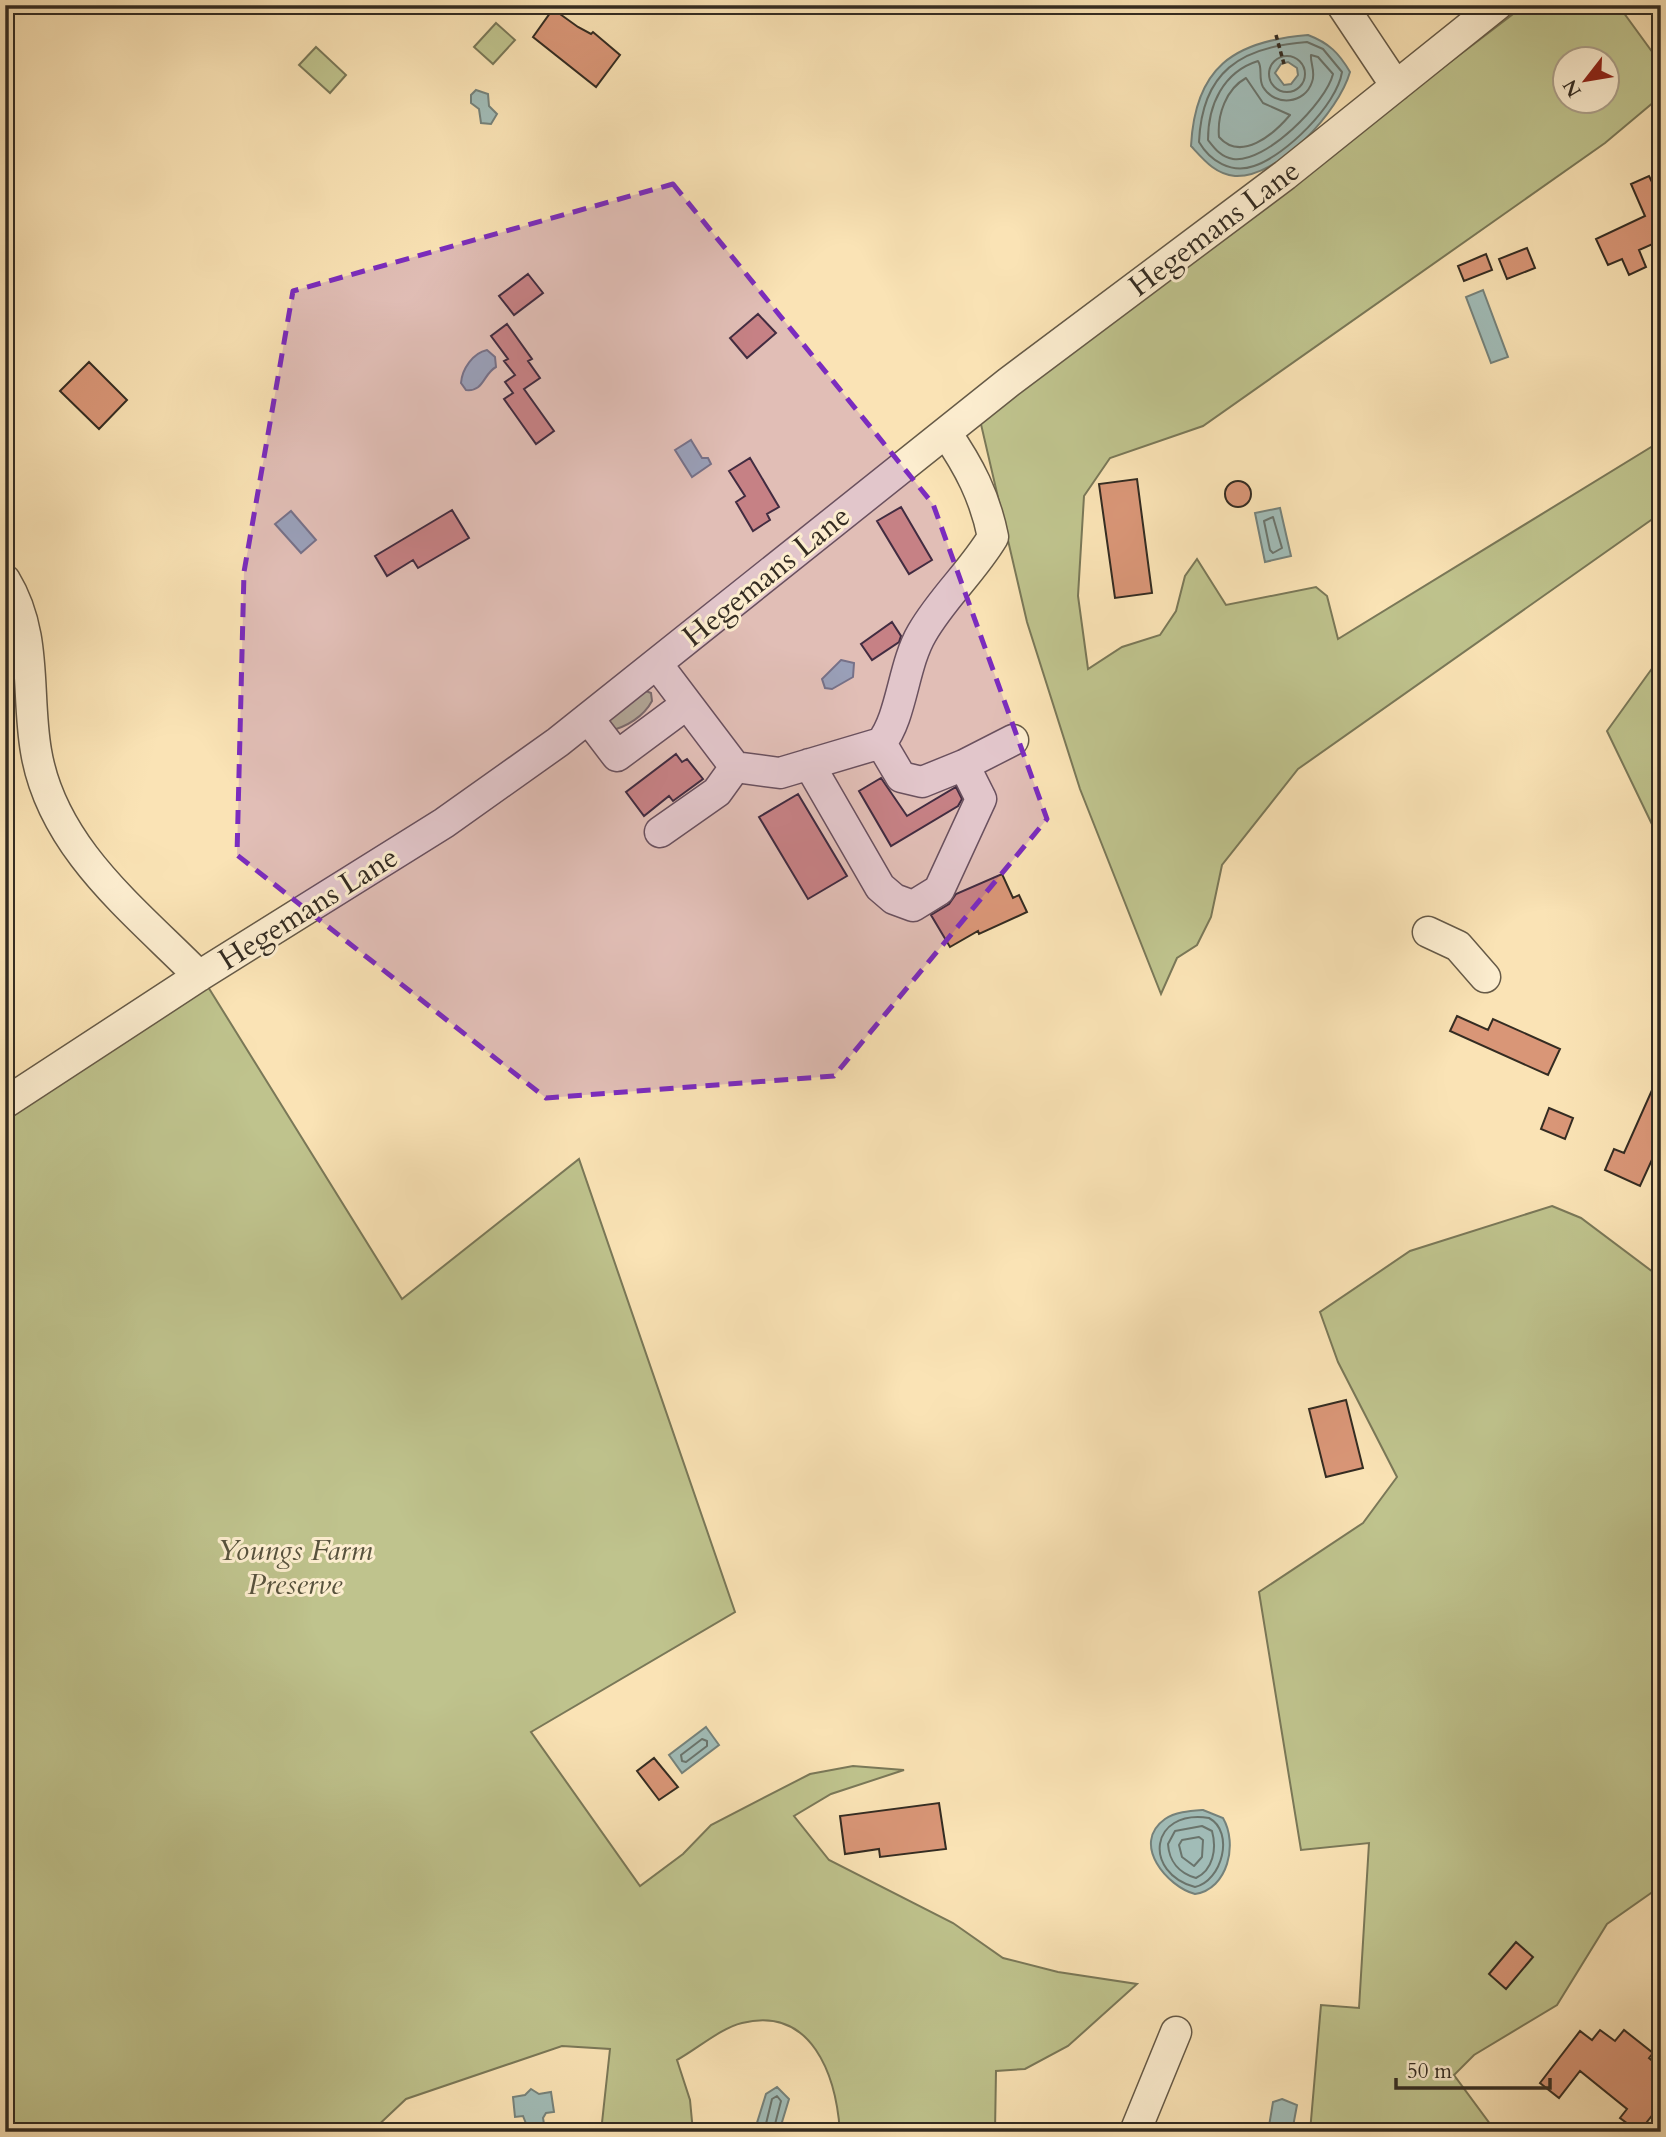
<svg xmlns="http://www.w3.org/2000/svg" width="1666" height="2137" font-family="Cardo,serif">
  <rect width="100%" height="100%" fill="#fae3b5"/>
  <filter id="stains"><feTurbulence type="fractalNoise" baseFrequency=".00286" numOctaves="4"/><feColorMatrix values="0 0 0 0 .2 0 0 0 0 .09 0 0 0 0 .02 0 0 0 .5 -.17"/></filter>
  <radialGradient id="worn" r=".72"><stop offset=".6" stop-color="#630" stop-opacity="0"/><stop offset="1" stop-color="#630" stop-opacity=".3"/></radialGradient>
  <!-- green -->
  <path fill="#bfc38d" stroke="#7a7858" stroke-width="2" fill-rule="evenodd" d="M 1525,5 L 1618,5 L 1661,64 L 1661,96 L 1605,143 L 1203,426 L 1110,458 L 1084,496 L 1078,596 L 1088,669 L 1122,647 L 1160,635 L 1176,611 L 1185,576 L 1197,559 L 1226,605 L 1316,587 L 1327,596 L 1338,639 L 1661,441 L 1661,513 L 1298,769 L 1222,865 L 1211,917 L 1197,945 L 1177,958 L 1161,994 L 1080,789 L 1027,622 L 980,420 ZM 1564,60 L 1606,60 L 1606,102 L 1564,102 Z
    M 496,23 L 515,40 L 493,64 L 474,47 Z
    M 316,47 L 346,75 L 330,93 L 299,65 Z
    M 1661,656 L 1661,843 L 1607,731 Z
    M 646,691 L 651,693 L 652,701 C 644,716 627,727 609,731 L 604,719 Z
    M 205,982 L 402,1299 L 579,1159 L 735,1612 L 531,1732 L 640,1886 L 683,1854 L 711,1825 L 810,1774 L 853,1766 L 904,1770 L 831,1794 L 794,1816 L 829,1860 L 953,1923 L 1003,1958 L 1058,1972 L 1137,1984 L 1068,2046 L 1025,2069 L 996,2071 L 995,2132 L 840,2132 C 836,2075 812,2006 742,2023 C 721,2028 697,2049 677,2060 L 690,2100 L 693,2132 L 601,2132 L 610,2049 L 562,2046 L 406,2099 L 371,2132 L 5,2132 L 5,1114 Z
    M 1552,1206 L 1581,1218 L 1661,1278 L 1661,1886 L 1607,1924 L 1557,2005 L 1474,2055 L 1454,2075 L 1496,2132 L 1310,2132 L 1321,2005 L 1359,2008 L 1369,1843 L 1301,1850 L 1259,1592 L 1363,1523 L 1397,1477 L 1338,1362 L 1320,1312 L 1410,1251 Z"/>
  <!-- water -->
  <path fill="#a1bcb7" stroke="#75827b" stroke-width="2" fill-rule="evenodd" d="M 1308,35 C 1329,43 1339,53 1350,72 C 1339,111 1279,178 1235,176 C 1215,174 1204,160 1191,146 C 1195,68 1233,41 1308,35 ZM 1288,62 L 1297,68 L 1298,75 L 1291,84 L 1284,85 L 1275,73 L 1281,64 Z
    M 476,90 L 488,94 L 489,106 L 497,114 L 491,124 L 481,123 L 479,109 L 471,103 L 471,95 Z
    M 1483,290 L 1508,357 L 1491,363 L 1466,297 Z
    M 487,350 L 495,357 L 496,367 C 483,374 484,392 466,390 L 461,383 C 462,369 473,353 487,350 Z
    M 691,440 L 702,458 L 708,458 L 711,464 L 692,477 L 675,450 Z
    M 1280,508 L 1291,556 L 1265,562 L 1255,513 Z
    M 291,511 L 316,540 L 301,553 L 275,524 Z
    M 841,660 L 854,663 L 853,677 L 832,689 L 825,688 L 822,679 Z
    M 706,1727 L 719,1745 L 682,1773 L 669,1755 Z
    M 1203,1810 L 1223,1818 C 1238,1844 1228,1889 1195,1894 C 1168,1887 1130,1844 1165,1819 C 1175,1812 1190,1811 1203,1810 Z
    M 777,2087 L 789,2099 L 779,2132 L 758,2132 L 756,2126 L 766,2094 Z
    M 531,2089 L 539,2094 L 551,2092 L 554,2112 L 546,2113 L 543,2118 L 544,2124 L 535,2129 L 527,2126 L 523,2116 L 515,2117 L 513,2097 L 525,2095 Z
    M 1282,2099 L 1297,2105 L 1292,2132 L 1268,2132 L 1273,2102 Z"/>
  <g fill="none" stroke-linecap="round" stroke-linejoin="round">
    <!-- shore -->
    <path stroke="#6a746c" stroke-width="2" d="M 1307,42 L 1323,49 L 1342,72 C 1337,105 1285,156 1254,166 C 1231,174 1210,161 1199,142 C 1202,72 1240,47 1307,42 Z
      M 1311,55 L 1318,57 L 1333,74 C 1326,103 1265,164 1233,159 C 1221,157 1215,149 1208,140 C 1208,105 1223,72 1258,61 C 1263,68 1258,78 1263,87 C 1275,107 1305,104 1312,82 C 1316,72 1310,63 1311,55 Z
      M1269 74a18 18 0 1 1 36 0a18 18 0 1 1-36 0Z
      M 1246,78 L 1263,103 L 1290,115 C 1273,135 1241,162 1219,137 C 1217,115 1226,89 1246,78 Z
      M 1273,517 L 1282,548 L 1273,553 L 1270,550 L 1264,521 Z
      M 702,1739 L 707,1741 L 707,1746 L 686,1762 L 682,1761 L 681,1755 Z
      M 1209,1818 C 1235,1832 1222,1881 1195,1887 C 1143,1873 1149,1809 1209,1818 Z
      M 1202,1826 L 1212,1831 C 1217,1849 1213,1870 1196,1878 C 1179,1873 1169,1861 1168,1844 L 1175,1831 Z
      M 1199,1837 L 1203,1840 L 1202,1857 L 1194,1866 L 1182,1857 L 1179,1845 L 1182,1840 Z
      M 764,2132 L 772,2099 L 777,2096 L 781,2101 L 773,2132"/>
  </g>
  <!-- building -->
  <path fill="#d99677" stroke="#342c22" stroke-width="2" d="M 553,9 L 578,27 L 591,34 L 593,32 L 620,55 L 596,87 L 533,37 Z
    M 1649,176 L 1661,200 L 1661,250 L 1657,242 L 1639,250 L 1646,267 L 1629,275 L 1622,259 L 1608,265 L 1596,239 L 1645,216 L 1631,184 Z
    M 1527,248 L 1535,268 L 1507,279 L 1499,259 Z
    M 1486,254 L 1492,270 L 1464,281 L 1458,266 Z
    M 528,274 L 543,293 L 514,315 L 499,296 Z
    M 758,314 L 776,333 L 747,358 L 730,338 Z
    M 507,324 L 532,359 L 528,361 L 540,378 L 524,389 L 554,431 L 536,444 L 504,399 L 513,393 L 505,382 L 515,375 L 504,361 L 508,359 L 491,336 Z
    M 89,362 L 127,400 L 99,429 L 60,391 Z
    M 750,458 L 779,507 L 767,514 L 770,520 L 753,531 L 736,502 L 745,496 L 729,471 Z
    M 1137,479 L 1152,593 L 1115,598 L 1099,484 Z
    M1225 494a13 13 0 1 1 26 0a13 13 0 1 1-26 0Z
    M 901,507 L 932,560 L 909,574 L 877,521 Z
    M 452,510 L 469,538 L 418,568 L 413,560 L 387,576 L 375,556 Z
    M 892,622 L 901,636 L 899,642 L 872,660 L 861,644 Z
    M 676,754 L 682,762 L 687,759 L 703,779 L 673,801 L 669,796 L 644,816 L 626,792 Z
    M 881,778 L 907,816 L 956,787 L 962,799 L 958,806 L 891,846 L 859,791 Z
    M 798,794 L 847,876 L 808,899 L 759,817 Z
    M 1002,874 L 1013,898 L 1019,895 L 1027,912 L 979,934 L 978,931 L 950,947 L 931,915 L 949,904 L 956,894 Z
    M 1457,1016 L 1488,1030 L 1493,1019 L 1560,1049 L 1548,1075 L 1450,1031 Z
    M 1661,1070 L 1661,1140 L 1640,1186 L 1605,1170 L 1614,1149 L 1624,1153 Z
    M 1549,1108 L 1573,1118 L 1565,1139 L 1541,1129 Z
    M 1346,1400 L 1363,1468 L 1326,1477 L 1309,1409 Z
    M 654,1758 L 678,1787 L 659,1800 L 637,1771 Z
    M 939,1803 L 946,1849 L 880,1857 L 879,1849 L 845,1854 L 840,1816 Z
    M 1516,1942 L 1533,1957 L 1506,1989 L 1489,1974 Z
    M 1600,2030 L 1615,2041 L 1624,2030 L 1653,2053 L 1649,2058 L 1661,2068 L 1661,2104 L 1639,2132 L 1620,2118 L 1627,2109 L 1580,2071 L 1559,2098 L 1540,2083 L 1580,2031 L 1592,2040 Z"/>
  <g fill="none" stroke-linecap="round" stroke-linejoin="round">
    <!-- minor casing -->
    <g stroke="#665a47" stroke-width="33">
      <path id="minor" d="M 1342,5 L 1396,86
        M 5,580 C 38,634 26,693 36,751 C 52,848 134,910 199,976
        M 657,664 L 735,767 L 780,773 L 881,743 C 902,717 903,665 922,633 C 942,598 972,572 993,537 C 985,497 969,466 946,433
        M 588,718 L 617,756 L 687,704
        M 809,764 L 880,887 L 894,899 L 913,906 L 939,890 L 981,799 L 964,765 L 922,782 L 901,777 L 881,743
        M 964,765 L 1013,740
        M 660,832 L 717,792 L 735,767
        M 1428,932 L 1458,946 L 1485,977
        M 5,1103 L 199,976 L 444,823 L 558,742 L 1009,382 L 1285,175 L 1497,5
        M 1135,2132 L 1176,2032"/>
    </g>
    <!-- path -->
    <path stroke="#342c22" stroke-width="3.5" stroke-dasharray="5 3.5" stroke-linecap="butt" d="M 1276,35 L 1284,64"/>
    <!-- minor -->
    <use href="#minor" stroke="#fcedcf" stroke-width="30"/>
  </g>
  <!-- marked area -->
  <path fill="#7b2cbf" fill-opacity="0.2" stroke="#7b2cbf" stroke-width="5" stroke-dasharray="14 9" stroke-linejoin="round" d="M 673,184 L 933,504 L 1047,819 L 834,1076 L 546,1098 L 237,855 L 244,572 L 293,291 Z"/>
  <g text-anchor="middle" stroke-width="6" stroke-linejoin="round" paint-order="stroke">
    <!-- street labels -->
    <g font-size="30" fill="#342c22" stroke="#fcedcf">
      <text transform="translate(1214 228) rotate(-37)" y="10">Hegemans Lane</text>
      <text transform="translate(766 576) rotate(-39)" y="10">Hegemans Lane</text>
      <text transform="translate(308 908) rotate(-32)" y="10">Hegemans Lane</text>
    </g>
    <!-- park labels -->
    <g font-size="30" font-style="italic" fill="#57523d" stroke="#fcedcf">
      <text x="295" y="1560">Youngs Farm<tspan x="295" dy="34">Preserve</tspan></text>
    </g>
  </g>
  <!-- margin -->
  <rect width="1666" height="2137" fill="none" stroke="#fae3b5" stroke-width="28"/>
  <rect x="7" y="7" width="1652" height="2123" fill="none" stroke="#342c22" stroke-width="3.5"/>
  <rect x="14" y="14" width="1638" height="2109" fill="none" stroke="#342c22" stroke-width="2"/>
  <!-- north arrow -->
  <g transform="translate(1586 80) rotate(239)"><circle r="33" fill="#fcedcf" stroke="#aca08a" stroke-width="2"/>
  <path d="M0-5L12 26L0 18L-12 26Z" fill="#8f2418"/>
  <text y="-10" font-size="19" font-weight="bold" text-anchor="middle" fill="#342c22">N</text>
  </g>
  <!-- scale -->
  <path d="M1396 2078v10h154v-10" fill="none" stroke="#342c22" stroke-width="3.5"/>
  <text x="1407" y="2078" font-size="21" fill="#342c22" stroke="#fcedcf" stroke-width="5" paint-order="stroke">50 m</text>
  <rect width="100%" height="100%" filter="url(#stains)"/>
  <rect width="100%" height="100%" fill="url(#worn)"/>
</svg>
